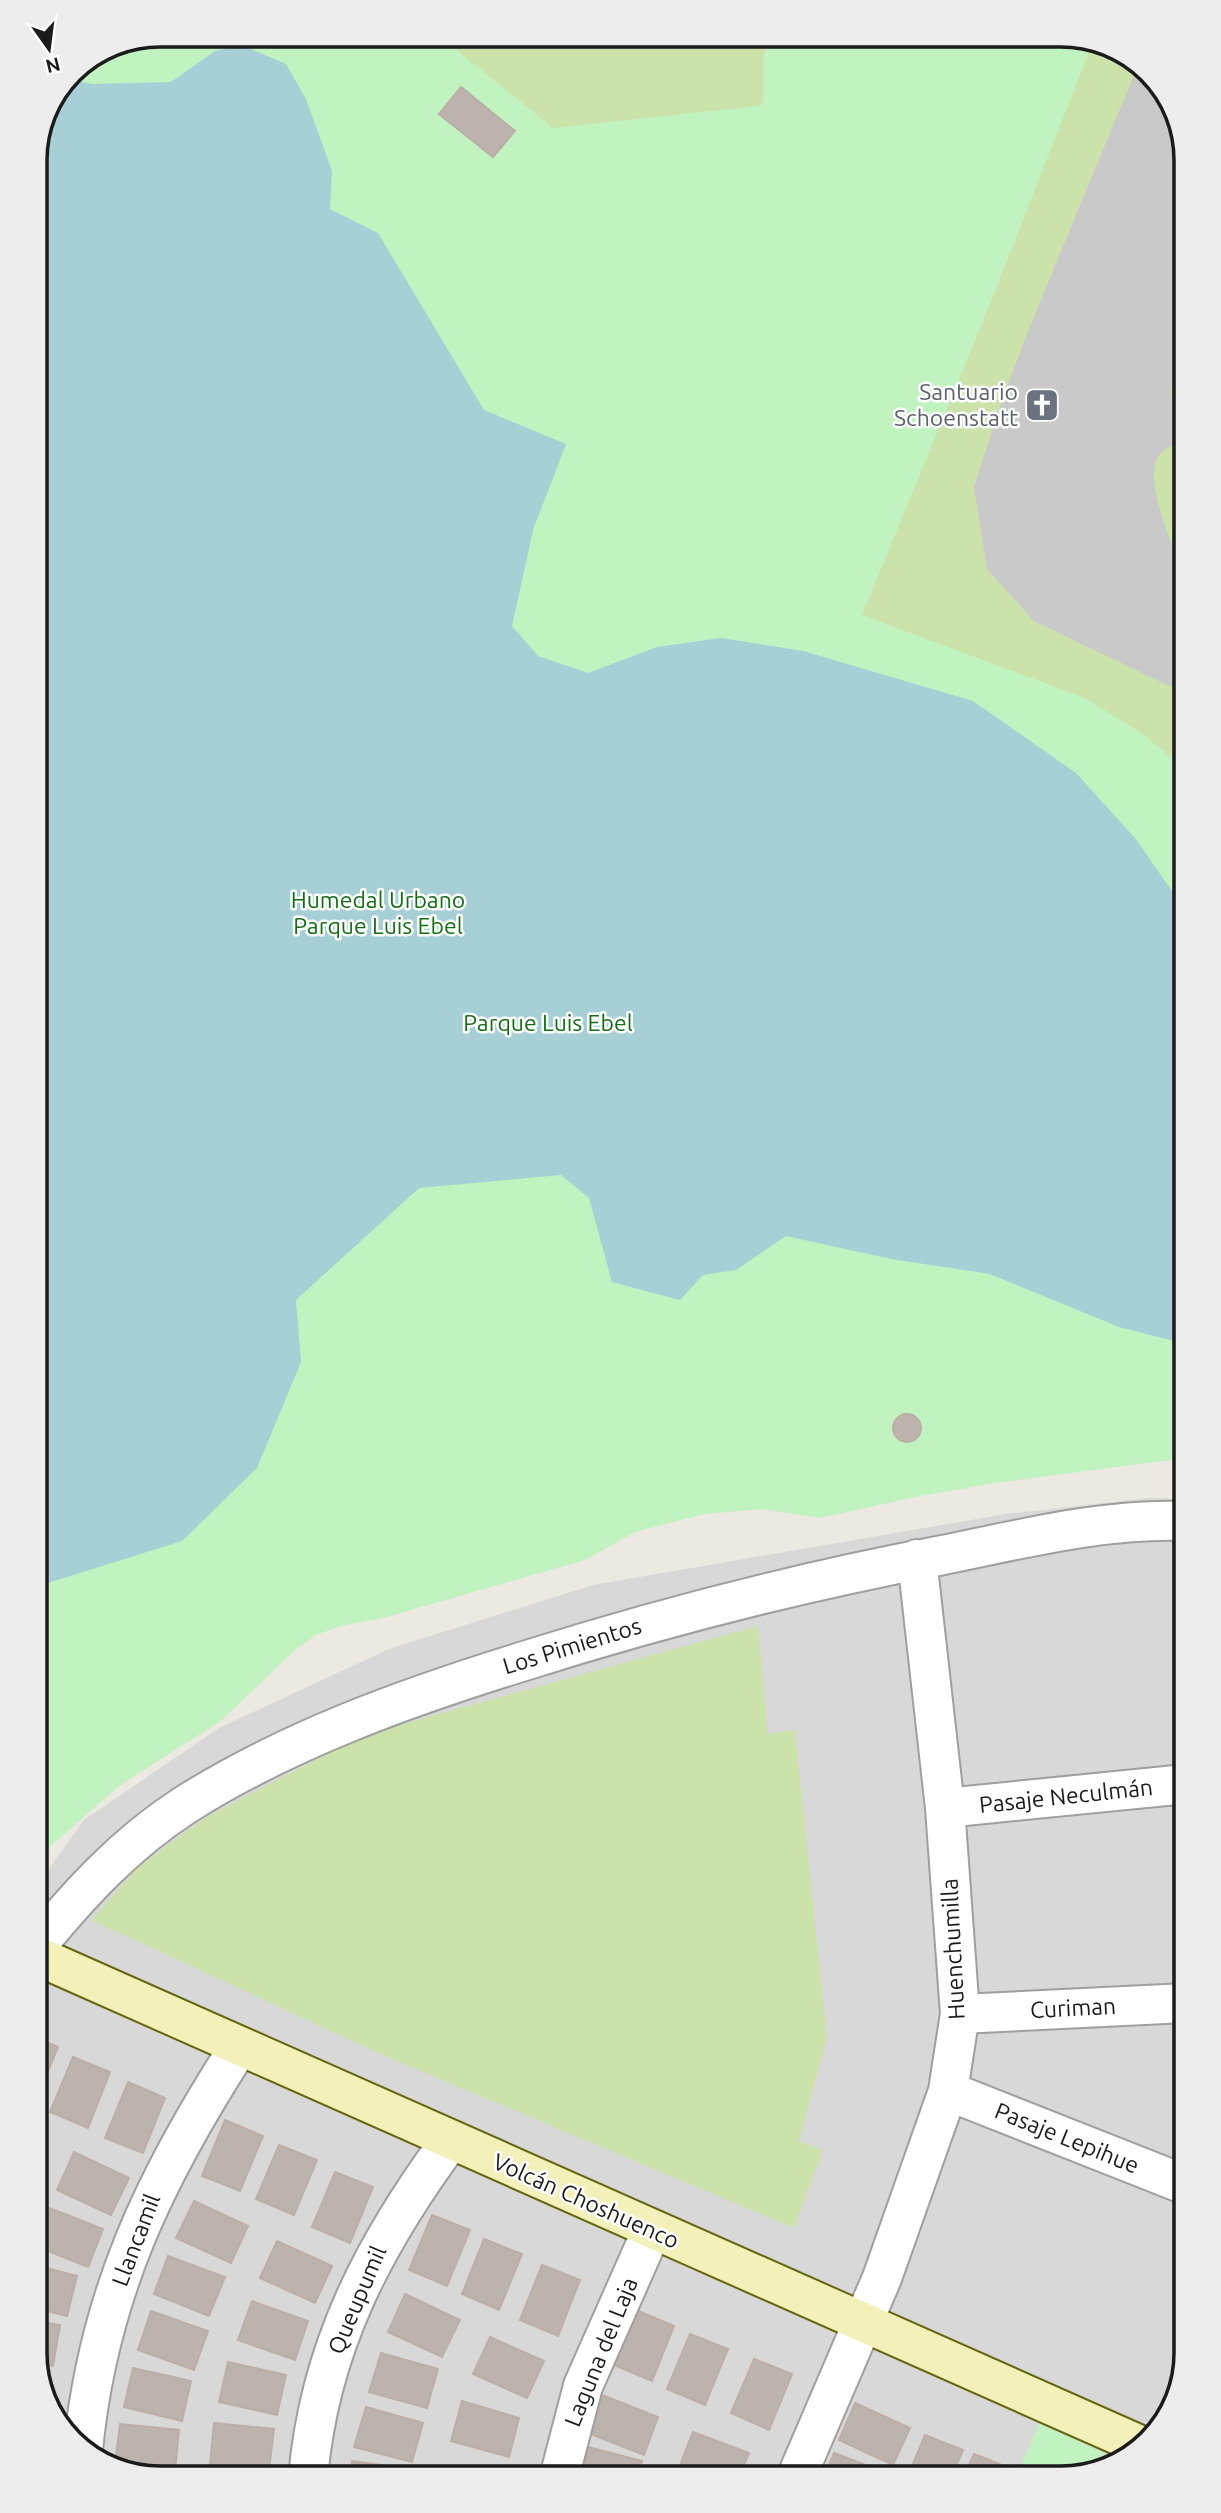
<svg xmlns="http://www.w3.org/2000/svg" width="1221" height="2513" font-family="Ubuntu,sans-serif">
  <rect width="100%" height="100%" fill="#ece8e2"/>
  <!-- residential -->
  <path fill="#d9d8d8" d="M 1150,1498 L 1186,1499 L 1186,2353 L 1165,2423 L 1109,2469 L 1061,2478 L 152,2478 L 84,2452 L 44,2401 L 35,2353 L 35,1888 L 84,1820 L 219,1728 L 389,1649 L 593,1585 L 1006,1514 Z"/>
  <!-- religious -->
  <path fill="#c9c9c9" d="M 1070,35 L 1137,61 L 1177,112 L 1186,160 L 1186,911 L 803,651 Z"/>
  <!-- grass -->
  <path fill="#cbe2ab" d="M 160,35 L 1070,35 L 1137,61 L 1139,63 L 1028,331 L 1000,406 L 974,487 L 987,569 L 1034,621 L 1186,694 L 1186,911 L 72,71 L 112,44 Z
    M 1186,336 L 1186,406 L 1173,401 L 1171,392 Z
    M 1186,444 L 1186,577 C 1175,551 1139,476 1161,453 C 1167,446 1177,445 1186,444 Z
    M 758,1626 L 768,1734 L 795,1730 L 827,2037 L 799,2141 L 823,2150 L 794,2228 L 383,2055 L 92,1920 L 138,1867 L 205,1818 L 363,1735 Z"/>
  <!-- park -->
  <path fill="#c1f3c1" d="M 160,35 L 438,35 L 553,128 L 758,106 L 763,102 L 763,57 L 772,35 L 1070,35 L 1092,44 L 990,304 L 862,615 L 1085,698 L 1141,733 L 1186,769 L 1186,1458 L 996,1483 L 920,1496 L 820,1518 L 763,1509 L 705,1514 L 635,1532 L 585,1560 L 383,1618 L 340,1626 L 316,1635 L 295,1650 L 222,1720 L 119,1786 L 45,1851 L 35,1846 L 35,152 L 72,71 L 112,44 Z
    M 1039,2423 L 1119,2460 C 1093,2481 1049,2478 1016,2478 Z"/>
  <!-- water -->
  <path fill="#a6cfd6" d="M 242,45 L 286,64 L 306,99 L 332,171 L 330,209 L 378,233 L 484,410 L 566,444 L 533,530 L 512,626 L 538,656 L 588,673 L 657,647 L 721,638 L 803,651 L 973,701 L 1076,773 L 1135,838 L 1186,911 L 1186,1344 L 1119,1327 L 990,1274 L 891,1259 L 786,1236 L 736,1270 L 703,1275 L 680,1300 L 612,1282 L 589,1198 L 561,1175 L 419,1188 L 296,1300 L 301,1362 L 257,1468 L 182,1541 L 35,1587 L 35,152 L 68,80 L 93,84 L 171,82 L 215,51 Z"/>
  <!-- building -->
  <path fill="#bcb3af" stroke="#bcaea6" stroke-width="2" d="M 461,87 L 515,131 L 493,157 L 439,114 Z
    M893 1428a14 14 0 1 1 28 0a14 14 0 1 1-28 0Z
    M 35,2037 L 58,2047 L 35,2102 Z
    M 73,2057 L 110,2072 L 88,2128 L 50,2112 Z
    M 128,2082 L 165,2098 L 143,2153 L 105,2138 Z
    M 225,2120 L 263,2136 L 240,2191 L 202,2176 Z
    M 279,2145 L 317,2160 L 294,2215 L 256,2199 Z
    M 74,2152 L 129,2178 L 111,2215 L 57,2190 Z
    M 335,2172 L 373,2187 L 350,2243 L 312,2227 Z
    M 194,2201 L 248,2226 L 231,2263 L 176,2238 Z
    M 47,2207 L 103,2229 L 88,2267 L 35,2246 Z
    M 432,2215 L 470,2230 L 447,2286 L 409,2270 Z
    M 484,2239 L 522,2254 L 499,2310 L 462,2294 Z
    M 277,2241 L 332,2266 L 315,2303 L 260,2278 Z
    M 168,2256 L 225,2277 L 209,2316 L 154,2294 Z
    M 35,2265 L 77,2276 L 67,2316 L 35,2308 Z
    M 542,2265 L 580,2280 L 558,2336 L 520,2320 Z
    M 405,2294 L 460,2320 L 442,2357 L 388,2332 Z
    M 252,2301 L 308,2321 L 295,2360 L 238,2340 Z
    M 636,2310 L 674,2326 L 652,2381 L 614,2365 Z
    M 151,2311 L 208,2331 L 194,2370 L 138,2350 Z
    M 35,2321 L 60,2325 L 53,2366 L 37,2363 Z
    M 690,2334 L 728,2349 L 705,2405 L 667,2389 Z
    M 490,2337 L 544,2361 L 527,2398 L 473,2374 Z
    M 381,2353 L 438,2369 L 427,2408 L 369,2392 Z
    M 754,2359 L 792,2374 L 769,2430 L 731,2413 Z
    M 228,2362 L 286,2375 L 277,2415 L 219,2402 Z
    M 133,2368 L 191,2381 L 182,2421 L 124,2407 Z
    M 41,2383 L 53,2385 L 50,2407 L 44,2401 Z
    M 602,2395 L 658,2417 L 644,2455 L 588,2433 Z
    M 462,2401 L 519,2418 L 509,2457 L 451,2441 Z
    M 855,2403 L 910,2428 L 893,2465 L 839,2440 Z
    M 366,2407 L 423,2423 L 412,2462 L 354,2447 Z
    M 214,2423 L 274,2429 L 269,2470 L 210,2464 Z
    M 120,2424 L 179,2430 L 175,2471 L 115,2464 Z
    M 693,2432 L 749,2453 L 739,2478 L 699,2478 L 678,2470 Z
    M 925,2435 L 963,2450 L 951,2478 L 907,2478 Z
    M 584,2446 L 642,2461 L 637,2478 L 575,2478 Z
    M 834,2453 L 890,2474 L 889,2478 L 824,2478 Z
    M 974,2454 L 1012,2469 L 1008,2478 L 963,2478 Z
    M 352,2461 L 411,2469 L 410,2478 L 349,2478 Z
    M 445,2469 L 504,2476 L 504,2478 L 444,2478 Z"/>
  <g fill="none" stroke-linecap="round" stroke-linejoin="round">
    <!-- street casing -->
    <g stroke="#9f9f9f" stroke-width="42">
      <path id="street" d="M 945,1808 L 1186,1784
        M 35,1948 C 80,1893 125,1844 185,1805 C 288,1740 405,1698 521,1662 C 660,1618 800,1582 943,1555 C 1022,1539 1104,1518 1186,1521
        M 960,2014 L 1186,2003
        M 948,2091 L 1186,2185
        M 83,2450 C 98,2295 155,2177 239,2047
        M 308,2478 C 319,2348 374,2244 450,2141
        M 559,2478 L 583,2386 L 652,2230
        M 796,2478 L 882,2278 L 948,2091 L 960,2014 L 945,1808 L 917,1559"/>
    </g>
    <!-- secondary casing -->
    <g stroke="#64660e" stroke-width="42">
      <path id="secondary" d="M 35,1955 L 1138,2444"/>
    </g>
    <!-- street -->
    <use href="#street" stroke="#fff" stroke-width="38"/>
    <!-- secondary -->
    <use href="#secondary" stroke="#f3f1b9" stroke-width="38"/>
  </g>
  <!-- icons -->
  <defs>
    <g id="church-square" transform="scale(1.75)"><rect x="-9" y="-9" width="18" height="18" rx="4" fill="#6b7280" stroke="#fff"/><path d="M-1.2-6h2.4v3.5h3.3v2.4h-3.3V6h-2.4V-.1h-3.3v-2.4h3.3Z" fill="#fff"/></g>
  </defs>
  <g fill-rule="evenodd">
    <use href="#church-square" x="1042" y="405"/>
  </g>
  <g text-anchor="middle" stroke-width="5" stroke-linejoin="round" paint-order="stroke">
    <!-- worship labels -->
    <g font-size="23" fill="#5b616d" stroke="#fff" text-anchor="end">
      <text x="1018" y="400">Santuario<tspan x="1018" dy="26">Schoenstatt</tspan></text>
    </g>
    <!-- park labels -->
    <g font-size="23" fill="#156e15" stroke="#fff">
      <text x="378" y="908">Humedal Urbano<tspan x="378" dy="26">Parque Luis Ebel</tspan></text>
      <text x="548" y="1031">Parque Luis Ebel</text>
    </g>
    <!-- street labels -->
    <g font-size="23" fill="#1b1b1b" stroke="#fff">
      <text transform="translate(572 1646) rotate(-17)" y="8">Los Pimientos</text>
      <text transform="translate(1066 1796) rotate(-6)" y="8">Pasaje Neculmán</text>
      <text transform="translate(953 1949) rotate(-93)" y="8">Huenchumilla</text>
      <text transform="translate(1073 2008) rotate(-3)" y="8">Curiman</text>
      <text transform="translate(1067 2138) rotate(22)" y="8">Pasaje Lepihue</text>
      <text transform="translate(586 2201) rotate(24)" y="8">Volcán Choshuenco</text>
      <text transform="translate(136 2240) rotate(-69)" y="8">Llancamil</text>
      <text transform="translate(357 2300) rotate(-67)" y="8">Queupumil</text>
      <text transform="translate(601 2352) rotate(-68)" y="8">Laguna del Laja</text>
    </g>
  </g>
  <!-- crop -->
  <path d="M0 0H1221V2513H0ZM160 47H1061A113 113 0 0 1 1174 160V2353A113 113 0 0 1 1061 2466H160A113 113 0 0 1 47 2353V160A113 113 0 0 1 160 47Z" fill="#ededed" fill-rule="evenodd"/>
  <path fill="none" stroke="#1b1b1b" stroke-width="3.5" d="M160 47H1061A113 113 0 0 1 1174 160V2353A113 113 0 0 1 1061 2466H160A113 113 0 0 1 47 2353V160A113 113 0 0 1 160 47Z"/>
  <!-- north arrow -->
  <g transform="translate(49 49) rotate(166)" stroke="#ffffff" stroke-width="5" paint-order="stroke">
  <path d="M0-5L12 26L0 18L-12 26Z" fill="#1b1b1b"/>
  <text y="-10" font-size="19" font-weight="bold" text-anchor="middle" fill="#1b1b1b">N</text>
  </g>
</svg>
